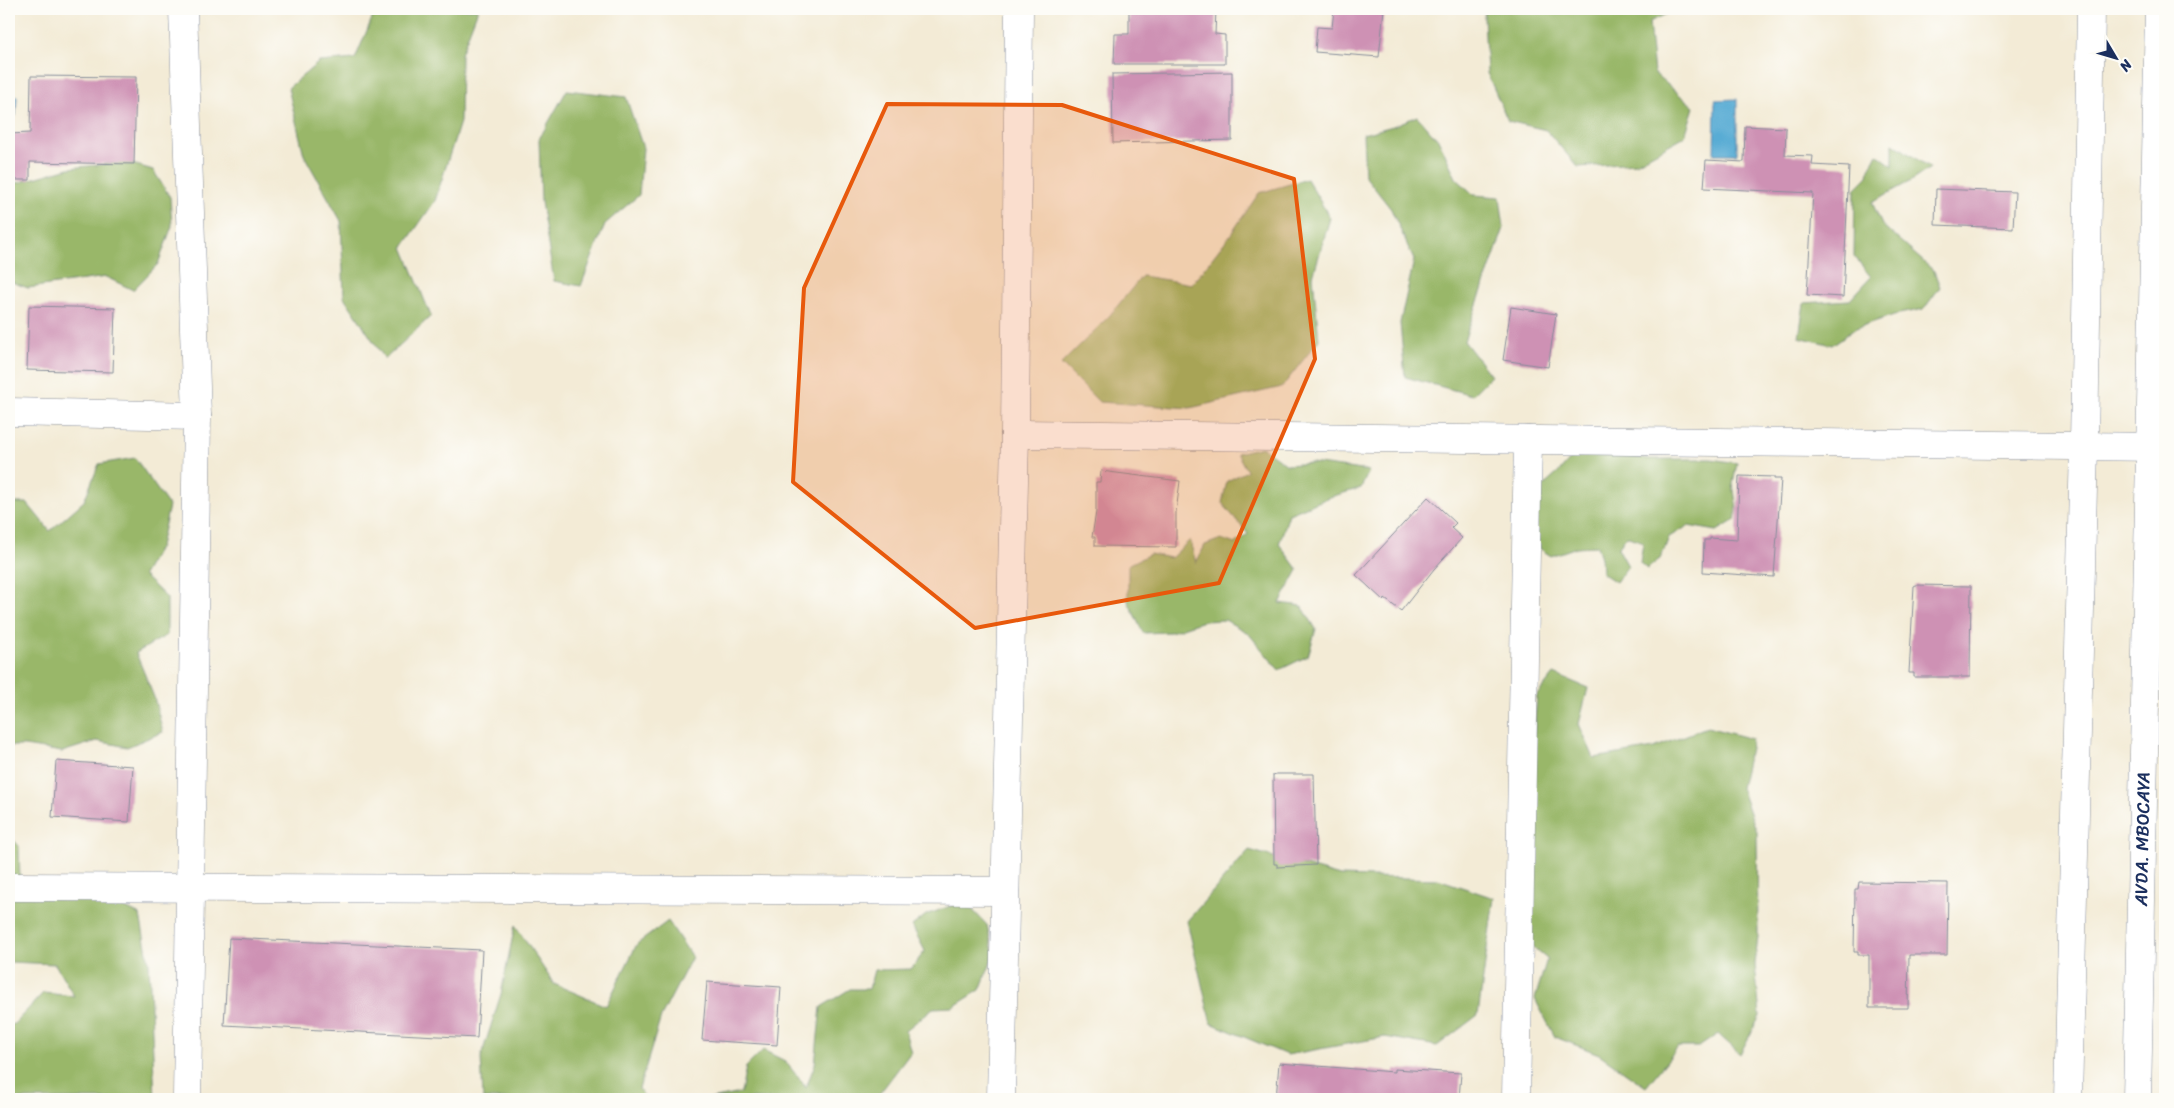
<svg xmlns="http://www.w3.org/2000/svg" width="2174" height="1108" font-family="Sriracha,sans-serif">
  <rect width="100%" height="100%" fill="#fdfcf7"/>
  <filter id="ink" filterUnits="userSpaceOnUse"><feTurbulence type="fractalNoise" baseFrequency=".02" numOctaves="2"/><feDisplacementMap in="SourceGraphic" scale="10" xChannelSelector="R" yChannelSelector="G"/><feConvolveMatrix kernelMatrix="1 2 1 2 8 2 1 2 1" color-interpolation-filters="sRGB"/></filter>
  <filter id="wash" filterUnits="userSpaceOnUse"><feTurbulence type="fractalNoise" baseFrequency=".0096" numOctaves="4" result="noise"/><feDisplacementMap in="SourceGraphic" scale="20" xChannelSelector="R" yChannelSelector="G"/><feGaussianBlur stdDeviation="1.12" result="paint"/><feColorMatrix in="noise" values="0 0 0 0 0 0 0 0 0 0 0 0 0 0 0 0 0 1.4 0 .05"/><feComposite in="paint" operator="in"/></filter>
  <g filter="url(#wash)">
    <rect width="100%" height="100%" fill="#f3ebd6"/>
    <!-- forest -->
    <path fill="#99b769" stroke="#5a7364" d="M 376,9 L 478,9 L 461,54 L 460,122 L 435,201 L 403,247 L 431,316 L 385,359 L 344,297 L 341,221 L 304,155 L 288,88 L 319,62 L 355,59 Z
      M 1485,9 L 1678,9 L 1649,22 L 1654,73 L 1694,107 L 1685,136 L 1636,163 L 1578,167 L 1546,130 L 1508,121 L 1487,73 L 1484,17 Z
      M 567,90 L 626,97 L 643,148 L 639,195 L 605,224 L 581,286 L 554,281 L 541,202 L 539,139 Z
      M 1417,116 L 1439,141 L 1456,178 L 1474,195 L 1500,197 L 1504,228 L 1464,341 L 1491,376 L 1472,395 L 1405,377 L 1400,323 L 1414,260 L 1391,209 L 1365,176 L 1363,134 L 1393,126 Z
      M 1893,143 L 1930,168 L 1911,181 L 1872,202 L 1882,225 L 1934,271 L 1940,287 L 1924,309 L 1894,315 L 1856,328 L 1832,345 L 1799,337 L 1804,303 L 1850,300 L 1871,277 L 1854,256 L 1855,189 L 1868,176 L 1869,169 L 1877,154 L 1893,166 Z
      M 126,162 L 153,170 L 170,197 L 172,226 L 158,264 L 133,290 L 106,277 L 28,288 L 9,281 L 9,181 L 17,183 L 69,168 Z
      M 1307,179 L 1330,218 L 1313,276 L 1319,340 L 1282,387 L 1190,408 L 1099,402 L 1061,364 L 1110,315 L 1142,276 L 1192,284 L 1231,234 L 1259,193 Z
      M 1262,447 L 1287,465 L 1312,463 L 1369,471 L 1361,488 L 1330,497 L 1289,514 L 1279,544 L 1298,570 L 1280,603 L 1302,606 L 1316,629 L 1308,656 L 1279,670 L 1248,633 L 1225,620 L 1203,621 L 1171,632 L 1143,633 L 1128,601 L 1128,565 L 1150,554 L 1171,558 L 1190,540 L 1196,563 L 1205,545 L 1221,539 L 1235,544 L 1248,534 L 1222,503 L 1227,481 L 1247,471 L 1237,453 Z
      M 1612,454 L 1649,459 L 1711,459 L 1737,463 L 1733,484 L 1737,509 L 1735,520 L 1717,531 L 1688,526 L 1669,537 L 1661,558 L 1647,569 L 1640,563 L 1643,542 L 1626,536 L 1618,548 L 1628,566 L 1616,582 L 1602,573 L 1601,558 L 1597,546 L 1577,547 L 1551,556 L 1539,548 L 1532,496 L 1558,473 L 1572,457 Z
      M 135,458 L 169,506 L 160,546 L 143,575 L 167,598 L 167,635 L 136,653 L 154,697 L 163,732 L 127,747 L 97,741 L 62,752 L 25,746 L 9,746 L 9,503 L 27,503 L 50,531 L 84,501 L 99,464 Z
      M 1554,674 L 1588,688 L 1579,724 L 1594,758 L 1654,748 L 1707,727 L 1752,739 L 1741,788 L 1757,832 L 1758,936 L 1755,965 L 1760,1016 L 1740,1054 L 1718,1034 L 1699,1047 L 1678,1047 L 1646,1087 L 1599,1054 L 1555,1037 L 1535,999 L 1547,959 L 1519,936 L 1537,695 Z
      M 9,835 L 19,846 L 20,882 L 72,882 L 140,915 L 149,963 L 155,1099 L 9,1099 L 9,1025 L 14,1024 L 43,993 L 74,996 L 55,964 L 9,962 Z
      M 1249,850 L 1340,876 L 1438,879 L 1494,898 L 1478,1015 L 1437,1046 L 1385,1037 L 1287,1055 L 1211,1023 L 1187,921 Z
      M 964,901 L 987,925 L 994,955 L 980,990 L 953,1007 L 933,1008 L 905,1031 L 911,1052 L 877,1097 L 873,1099 L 711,1099 L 741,1093 L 746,1067 L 763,1050 L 785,1061 L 806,1087 L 815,1064 L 821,1007 L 850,989 L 869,989 L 874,970 L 911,969 L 925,951 L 912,926 L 926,915 Z
      M 668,921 L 692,957 L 661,1017 L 639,1089 L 646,1099 L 483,1099 L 481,1057 L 501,994 L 515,925 L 554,984 L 606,1006 L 637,944 Z"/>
    <!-- water -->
    <path fill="#59acd4" stroke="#3a6e99" d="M 9,96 L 17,96 L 16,115 L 9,115 Z
      M 1737,99 L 1737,154 L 1714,154 L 1715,100 Z"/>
    <g id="blocks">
      <!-- building -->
      <path fill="#ce91b4" d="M 1129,9 L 1216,9 L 1215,34 L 1225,35 L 1225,64 L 1114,64 L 1115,34 L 1129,34 Z
        M 1334,9 L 1384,9 L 1379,57 L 1315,52 L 1317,27 L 1332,28 Z
        M 1232,72 L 1232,140 L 1113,143 L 1112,74 Z
        M 31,76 L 136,77 L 134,164 L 30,162 L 30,180 L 9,180 L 9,134 L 30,133 Z
        M 1745,126 L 1786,128 L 1785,155 L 1813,156 L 1812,165 L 1849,167 L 1843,297 L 1807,295 L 1813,193 L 1704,188 L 1706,160 L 1744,162 Z
        M 1936,189 L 2015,192 L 2013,228 L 1935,225 Z
        M 29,306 L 115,308 L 113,372 L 27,370 Z
        M 1511,307 L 1556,314 L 1548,367 L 1503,360 Z
        M 1101,471 L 1180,481 L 1176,512 L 1176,547 L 1095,546 L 1095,537 L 1092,537 L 1096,512 L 1096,482 L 1100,482 Z
        M 1739,476 L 1774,477 L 1774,479 L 1781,479 L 1774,577 L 1703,572 L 1704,540 L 1710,540 L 1710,538 L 1737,540 Z
        M 1428,497 L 1456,523 L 1451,528 L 1462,538 L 1434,569 L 1401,611 L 1385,599 L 1384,601 L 1356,575 Z
        M 1916,585 L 1971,586 L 1970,677 L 1914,677 L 1914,673 L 1909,673 L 1914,586 Z
        M 56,761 L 133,766 L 129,822 L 52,817 Z
        M 1276,774 L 1314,774 L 1316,865 L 1277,867 L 1277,864 L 1274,864 L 1273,775 Z
        M 1859,882 L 1948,883 L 1947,955 L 1909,955 L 1908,1008 L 1869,1008 L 1869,955 L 1858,955 L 1858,952 L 1854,952 L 1855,889 L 1858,889 Z
        M 229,938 L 482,950 L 477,1038 L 224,1025 Z
        M 707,982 L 781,987 L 777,1045 L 702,1040 Z
        M 1279,1063 L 1394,1072 L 1394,1069 L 1461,1073 L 1459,1099 L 1276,1099 Z"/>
    </g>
  </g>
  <g filter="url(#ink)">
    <use href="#blocks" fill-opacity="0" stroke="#878d9a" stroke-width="1"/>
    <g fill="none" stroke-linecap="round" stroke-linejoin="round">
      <!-- street casing -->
      <g stroke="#878d9a" stroke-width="29">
        <g id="street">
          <path d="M 183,9 L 197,416 L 187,1099"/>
          <path d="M 9,412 L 197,416"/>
          <path d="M 1015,434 L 2165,447"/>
          <path d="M 9,887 L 1005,891"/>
          <path d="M 1001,1099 L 1015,434 L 1019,9"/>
          <path d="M 1516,1099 L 1528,440"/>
          <path d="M 2068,1099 L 2084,446 L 2091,9"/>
          <path id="s1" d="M 2137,1099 L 2159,9"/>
        </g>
      </g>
      <!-- street -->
      <use href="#street" stroke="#fff" stroke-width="28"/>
    </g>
  </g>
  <!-- marked area -->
  <path fill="#e8590c" fill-opacity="0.2" stroke="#e8590c" stroke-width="4" stroke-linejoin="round" d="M 887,104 L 1062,105 L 1294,179 L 1315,359 L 1219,583 L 975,628 L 793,482 L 804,288 Z"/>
  <g text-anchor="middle" stroke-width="4" stroke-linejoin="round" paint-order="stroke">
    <!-- street labels -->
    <g font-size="18" fill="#1b2f5e" stroke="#fdfcf7">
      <text dy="6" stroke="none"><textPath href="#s1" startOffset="260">AVDA. MBOCAYA</textPath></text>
    </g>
  </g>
  <!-- margin -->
  <rect width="2174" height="1108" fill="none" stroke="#fdfcf7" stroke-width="30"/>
  <!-- north arrow -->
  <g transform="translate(2116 58) rotate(128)" stroke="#fdfcf7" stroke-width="4" paint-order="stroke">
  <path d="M0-4L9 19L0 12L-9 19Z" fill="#1b2f5e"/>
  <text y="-8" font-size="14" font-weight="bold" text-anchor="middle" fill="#1b2f5e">N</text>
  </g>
</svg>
